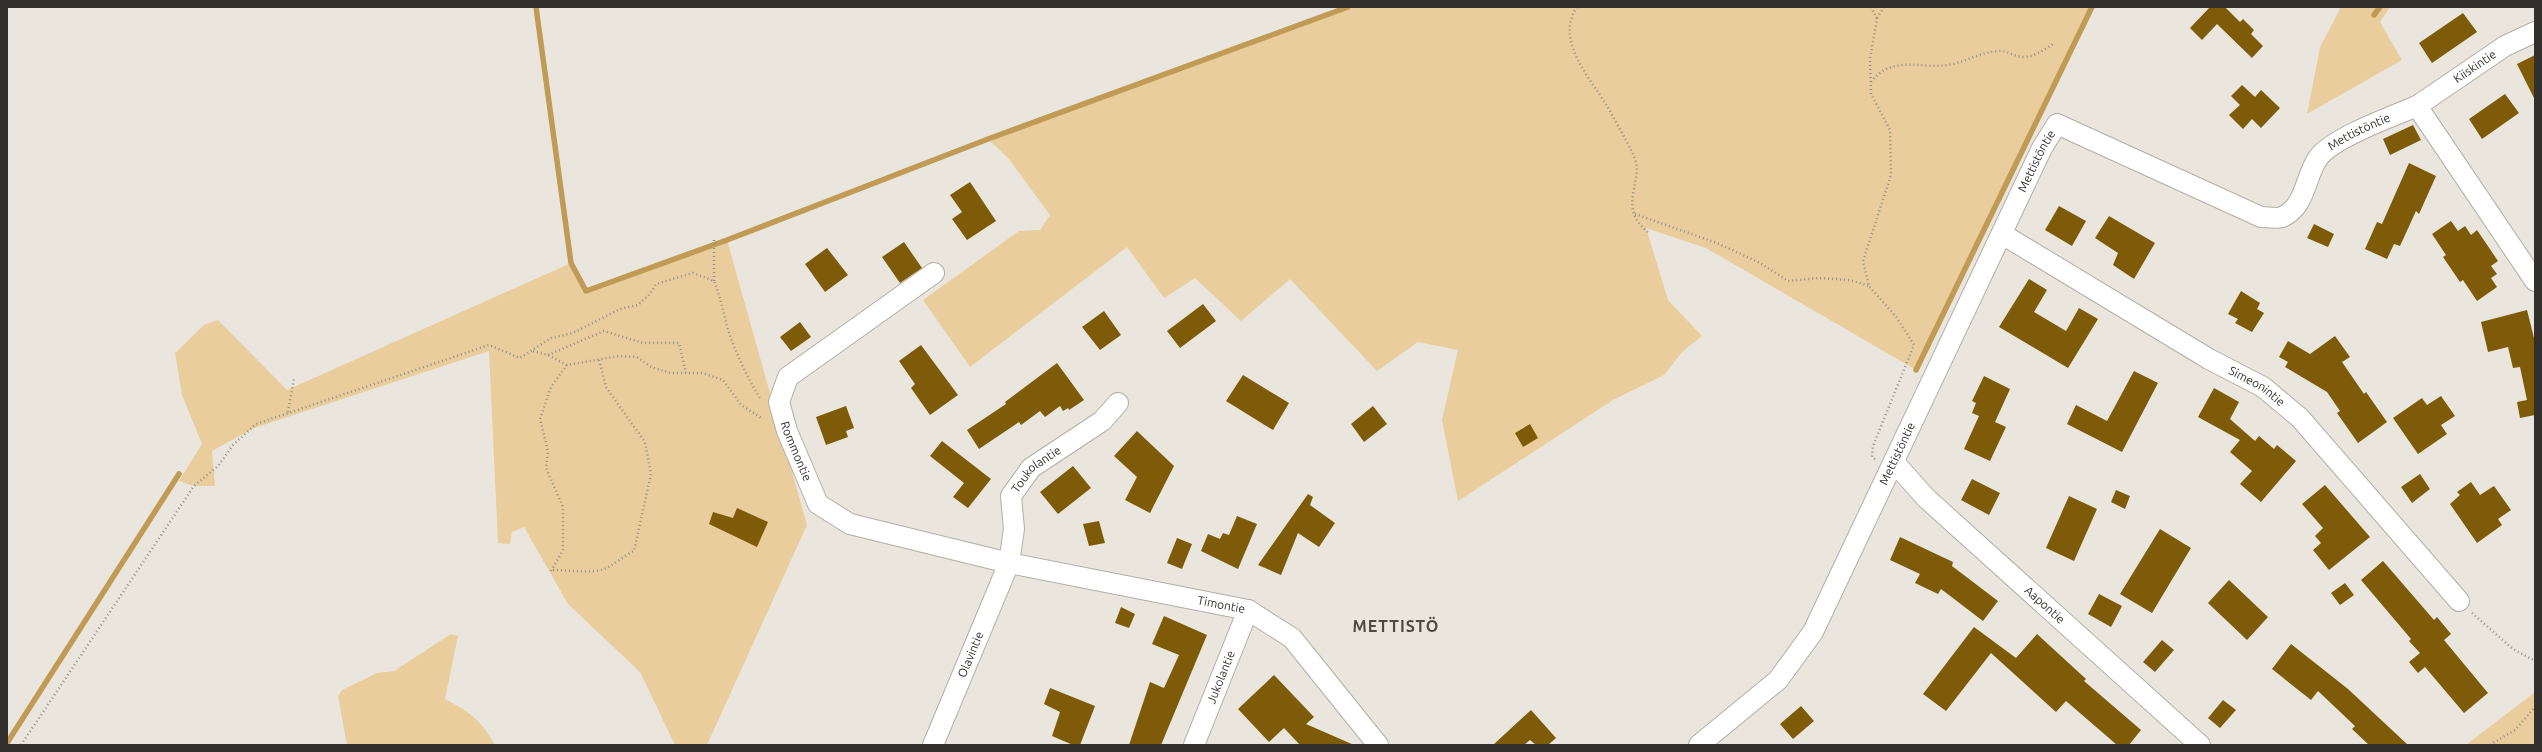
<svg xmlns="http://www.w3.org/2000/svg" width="2542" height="752" font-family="Ubuntu,sans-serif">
  <rect width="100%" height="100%" fill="#ebe6dd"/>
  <!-- green -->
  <path fill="#e9cd9c" d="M 1348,7 L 2092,7 L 1916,370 L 1706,248 L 1646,228 L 1668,300 L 1702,336 L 1683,351 L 1664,375 L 1613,400 L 1458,501 L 1442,420 L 1458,350 L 1418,342 L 1377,371 L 1290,279 L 1241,321 L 1195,278 L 1164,298 L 1127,247 L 970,367 L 923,300 L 1019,231 L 1040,230 L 1050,215 L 1008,158 L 988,139 Z
    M 2341,7 L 2390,7 L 2380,22 L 2402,60 L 2307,114 L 2320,47 Z
    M 727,240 L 807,525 L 707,745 L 675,745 L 640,672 L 568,604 L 524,527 L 512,532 L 510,544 L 498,543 L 489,351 L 254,428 L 212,451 L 215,486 L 194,486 L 179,481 L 202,444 L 182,395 L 175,353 L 204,325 L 218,320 L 287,390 L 571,263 L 586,291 Z
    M 451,634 L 458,636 L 445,699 C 470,712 481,720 495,745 L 347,745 L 338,696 L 342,690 L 377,673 L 394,671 Z
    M 2535,692 L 2535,745 L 2466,745 Z"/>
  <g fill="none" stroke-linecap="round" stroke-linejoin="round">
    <!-- stream -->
    <path stroke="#c09b55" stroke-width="5.5" d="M 536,7 L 571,263 L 586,291 L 727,240 L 988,139 L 1348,7
      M 2374,15 L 2380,7
      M 1916,370 L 2092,7
      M 7,743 L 179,474"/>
  </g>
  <!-- building -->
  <path fill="#7d5b08" d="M 2210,7 L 2225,7 L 2240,22 L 2243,19 L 2254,30 L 2251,34 L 2263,46 L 2252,58 L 2217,24 L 2202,40 L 2190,28 Z
    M 2463,13 L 2477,32 L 2432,63 L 2419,43 Z
    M 2535,55 L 2535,100 L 2517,64 Z
    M 2242,85 L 2255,97 L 2261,90 L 2280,108 L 2261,128 L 2252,119 L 2243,129 L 2229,115 L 2240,105 L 2231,96 Z
    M 2505,94 L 2519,113 L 2482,139 L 2469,119 Z
    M 2413,125 L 2421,140 L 2390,155 L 2383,139 Z
    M 2409,163 L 2436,176 L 2419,214 L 2416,211 L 2400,246 L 2394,244 L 2387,259 L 2365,249 L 2377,222 L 2382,224 Z
    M 970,182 L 996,221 L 967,240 L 952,219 L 962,212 L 950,195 Z
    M 2059,206 L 2086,221 L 2072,246 L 2045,230 Z
    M 2109,216 L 2155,243 L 2134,279 L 2113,265 L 2118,253 L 2095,238 Z
    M 2451,221 L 2458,231 L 2465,226 L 2471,235 L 2477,230 L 2498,261 L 2491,266 L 2497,274 L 2491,278 L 2497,287 L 2477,301 L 2463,280 L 2460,282 L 2443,257 L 2446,255 L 2432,234 Z
    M 2314,224 L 2334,234 L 2328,247 L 2307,238 Z
    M 904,242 L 922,268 L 900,283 L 882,257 Z
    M 827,248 L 848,275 L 825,292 L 805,264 Z
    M 2029,279 L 2047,290 L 2034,312 L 2066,331 L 2079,308 L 2098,319 L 2068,368 L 1999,327 Z
    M 2241,291 L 2260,303 L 2257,309 L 2264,313 L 2252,332 L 2235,323 L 2238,319 L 2228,314 Z
    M 1203,304 L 1216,321 L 1180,348 L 1167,331 Z
    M 2527,310 L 2535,342 L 2535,415 L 2520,418 L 2517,402 L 2527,400 L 2520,367 L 2513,368 L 2508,347 L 2488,352 L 2481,322 Z
    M 1104,311 L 1121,335 L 1100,350 L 1082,327 Z
    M 800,322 L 811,337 L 791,351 L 780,337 Z
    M 2335,336 L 2350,357 L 2342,362 L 2364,394 L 2366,392 L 2387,422 L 2358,443 L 2337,413 L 2340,411 L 2327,392 L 2285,367 L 2288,362 L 2279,357 L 2288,341 L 2310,354 Z
    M 921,345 L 958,395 L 930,415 L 911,388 L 915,384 L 899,361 Z
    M 1057,363 L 1084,400 L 1069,410 L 1068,408 L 1063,411 L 1060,406 L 1045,417 L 1040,411 L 1021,425 L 1019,422 L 979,449 L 967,430 L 1006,404 L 1005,402 Z
    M 2134,371 L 2158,383 L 2122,452 L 2067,424 L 2076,405 L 2107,421 Z
    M 1243,375 L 1289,403 L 1273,430 L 1226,401 Z
    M 1984,376 L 2010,389 L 1995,422 L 2006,427 L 1990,461 L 1964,449 L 1979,416 L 1972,413 L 1976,403 L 1972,401 Z
    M 2214,388 L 2239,402 L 2230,419 L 2255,441 L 2259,436 L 2274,449 L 2277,445 L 2296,461 L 2261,502 L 2240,484 L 2252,471 L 2230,452 L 2240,440 L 2198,417 Z
    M 2441,396 L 2455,416 L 2441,425 L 2447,434 L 2418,454 L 2393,418 L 2422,398 L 2427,405 Z
    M 846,406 L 854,428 L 846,431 L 848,437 L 826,445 L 816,417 Z
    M 1373,406 L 1387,424 L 1364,442 L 1351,424 Z
    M 1530,424 L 1538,438 L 1523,447 L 1515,433 Z
    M 1137,431 L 1174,466 L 1150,513 L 1125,500 L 1137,477 L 1114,456 Z
    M 942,441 L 991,479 L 968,508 L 953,497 L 964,483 L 930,456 Z
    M 1073,466 L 1091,488 L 1058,514 L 1040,492 Z
    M 2420,474 L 2430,489 L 2412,503 L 2401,487 Z
    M 1972,479 L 2000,493 L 1989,515 L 1961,500 Z
    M 2471,482 L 2480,495 L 2494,486 L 2511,510 L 2498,519 L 2502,525 L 2477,543 L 2450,504 L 2460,495 L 2457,492 Z
    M 2325,485 L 2370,537 L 2329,570 L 2313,550 L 2321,543 L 2315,536 L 2323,528 L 2302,504 Z
    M 2116,490 L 2130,496 L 2125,509 L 2111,502 Z
    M 1308,494 L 1313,497 L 1310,505 L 1335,523 L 1319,547 L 1298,533 L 1281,575 L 1258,565 Z
    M 2069,496 L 2097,509 L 2074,561 L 2046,548 Z
    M 737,508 L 768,522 L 757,547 L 709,524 L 713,512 L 733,518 Z
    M 1237,516 L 1257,524 L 1238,569 L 1201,551 L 1208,534 L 1220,539 L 1223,533 L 1229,535 Z
    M 1099,521 L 1105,543 L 1089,546 L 1083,524 Z
    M 2160,529 L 2191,548 L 2152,613 L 2120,594 Z
    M 1900,537 L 1953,562 L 1952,566 L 1998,601 L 1983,621 L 1941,589 L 1938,594 L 1915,583 L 1920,574 L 1890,560 Z
    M 1177,538 L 1192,544 L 1182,569 L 1167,563 Z
    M 2383,561 L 2434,620 L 2437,617 L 2451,634 L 2444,640 L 2488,693 L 2464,713 L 2425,667 L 2418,673 L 2409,662 L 2420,653 L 2409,641 L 2411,639 L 2361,580 Z
    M 2229,580 L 2268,617 L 2247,640 L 2208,603 Z
    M 2345,583 L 2354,595 L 2340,605 L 2331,593 Z
    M 2099,594 L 2122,606 L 2111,627 L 2088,614 Z
    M 1121,607 L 1135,614 L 1129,628 L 1115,623 Z
    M 1164,616 L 1207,635 L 1161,745 L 1129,745 L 1150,682 L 1164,688 L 1179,655 L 1152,644 Z
    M 1974,627 L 2016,658 L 2037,634 L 2086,679 L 2084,681 L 2141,730 L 2129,745 L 2117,745 L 2066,701 L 2056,712 L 1991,653 L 1946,711 L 1923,694 Z
    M 2162,640 L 2174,650 L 2155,672 L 2143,662 Z
    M 2291,644 L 2348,689 L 2408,745 L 2369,745 L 2352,729 L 2355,726 L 2318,691 L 2311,700 L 2272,669 Z
    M 1274,675 L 1314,717 L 1306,724 L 1354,745 L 1300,745 L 1284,728 L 1269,742 L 1238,709 Z
    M 1050,688 L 1095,706 L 1080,745 L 1073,745 L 1052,736 L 1060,712 L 1044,704 Z
    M 2223,700 L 2236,710 L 2220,728 L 2208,718 Z
    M 1801,706 L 1814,721 L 1793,739 L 1780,724 Z
    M 1531,710 L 1556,738 L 1548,745 L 1536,745 L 1530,740 L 1524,745 L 1493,745 Z"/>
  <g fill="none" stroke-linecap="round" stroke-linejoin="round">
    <!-- street casing -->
    <g stroke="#b3aea5" stroke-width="22">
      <g id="street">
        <path id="s1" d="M 2417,106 L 2505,46 L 2535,32"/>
        <path id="s2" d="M 2002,234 L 2209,359 L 2263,387 L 2300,418 L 2459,601"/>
        <path id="s3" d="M 934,273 L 788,377 L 779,402 L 787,431 L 818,504 L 850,524 L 1009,563 L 1248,610 L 1292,638 L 1378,745"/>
        <path id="s4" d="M 1894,462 L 1926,498 L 2200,745"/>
        <path id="s5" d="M 933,745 L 1009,563 L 1014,529 L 1011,496 L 1031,468 L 1102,421 L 1118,403"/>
        <path id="s6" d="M 1194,745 L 1248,610"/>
        <path id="s7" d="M 1699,745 L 1778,680 L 1813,632 L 2042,148 L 2057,124 L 2261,217 C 2267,217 2277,219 2282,217 C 2306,207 2305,176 2318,158 C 2332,138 2393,116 2417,106 L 2535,281"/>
      </g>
    </g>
    <!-- path -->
    <path stroke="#928f88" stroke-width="2.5" stroke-dasharray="1 3" stroke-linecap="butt" d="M 1577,7 C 1554,40 1591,79 1607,106 C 1616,122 1625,138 1633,154 C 1647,182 1614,205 1649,233
      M 1871,7 L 1877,19 L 1870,59 L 1871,94 L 1890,130 L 1891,175 L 1863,261 L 1869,286 L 1897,318 L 1914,345 L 1873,446 L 1872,457 L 1875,459
      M 1877,18 L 1884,7
      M 1871,82 C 1893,53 1923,71 1953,64 C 1970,60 1981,52 2000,51 C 2008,51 2015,57 2023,57 C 2034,57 2044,50 2053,44
      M 1635,214 L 1717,243 L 1760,263 L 1788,281 L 1819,278 L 1850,280 L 1869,286
      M 714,281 L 714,240
      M 533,351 L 548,355 L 567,365 L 619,356 L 637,357 L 651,367 L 671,373 L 702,373 L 723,380 L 741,405 L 763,419
      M 548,355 L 604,331 L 643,343 L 679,343 L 686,373
      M 288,412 L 294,378
      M 553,570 C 569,570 590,574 604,569 C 611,567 625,555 634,551 L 651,474 L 645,442 L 606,387 L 599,360
      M 551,571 L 563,550 L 563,507 L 546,468 L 548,451 L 540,419 L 551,387 L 567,365
      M 2472,613 L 2513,649 L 2535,661
      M 21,745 L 194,486 L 218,466 L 233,445 L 256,424 L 489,345 L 520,358 L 551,338 L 573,333 L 620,309 L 638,305 L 650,294 L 656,284 L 693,273 L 714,281 C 720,296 723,311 727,326 C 735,352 747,377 761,400
      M 2490,745 L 2515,730 L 2535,707"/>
    <!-- street -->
    <use href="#street" stroke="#fff" stroke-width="20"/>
  </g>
  <g text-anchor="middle" stroke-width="4" stroke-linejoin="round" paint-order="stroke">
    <!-- street labels -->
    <g font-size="12" fill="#32302c" stroke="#ebe6dd">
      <text dy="4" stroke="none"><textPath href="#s1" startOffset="70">Kiiskintie</textPath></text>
      <text dy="4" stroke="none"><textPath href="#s7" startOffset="1091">Mettistöntie</textPath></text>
      <text dy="4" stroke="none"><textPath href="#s7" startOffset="683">Mettistöntie</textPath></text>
      <text dy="4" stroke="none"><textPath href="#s2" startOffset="297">Simeonintie</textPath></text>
      <text dy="4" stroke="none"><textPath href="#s3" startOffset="258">Rommontie</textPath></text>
      <text dy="4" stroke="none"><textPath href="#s7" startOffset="359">Mettistöntie</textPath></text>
      <text dy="4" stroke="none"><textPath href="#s5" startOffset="302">Toukolantie</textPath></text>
      <text dy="4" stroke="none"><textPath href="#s3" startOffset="733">Timontie</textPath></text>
      <text dy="4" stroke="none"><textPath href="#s4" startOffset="208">Aapontie</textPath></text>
      <text dy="4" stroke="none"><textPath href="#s5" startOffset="98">Olavintie</textPath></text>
      <text dy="4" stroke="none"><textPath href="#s6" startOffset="73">Jukolantie</textPath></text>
    </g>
    <!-- district labels -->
    <g font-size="16" font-weight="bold" letter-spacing="1" fill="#4e4a42" stroke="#ebe6dd">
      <text x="1396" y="632">METTISTÖ</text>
    </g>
  </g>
  <!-- border -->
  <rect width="2542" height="752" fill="none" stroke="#32302c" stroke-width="16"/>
</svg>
